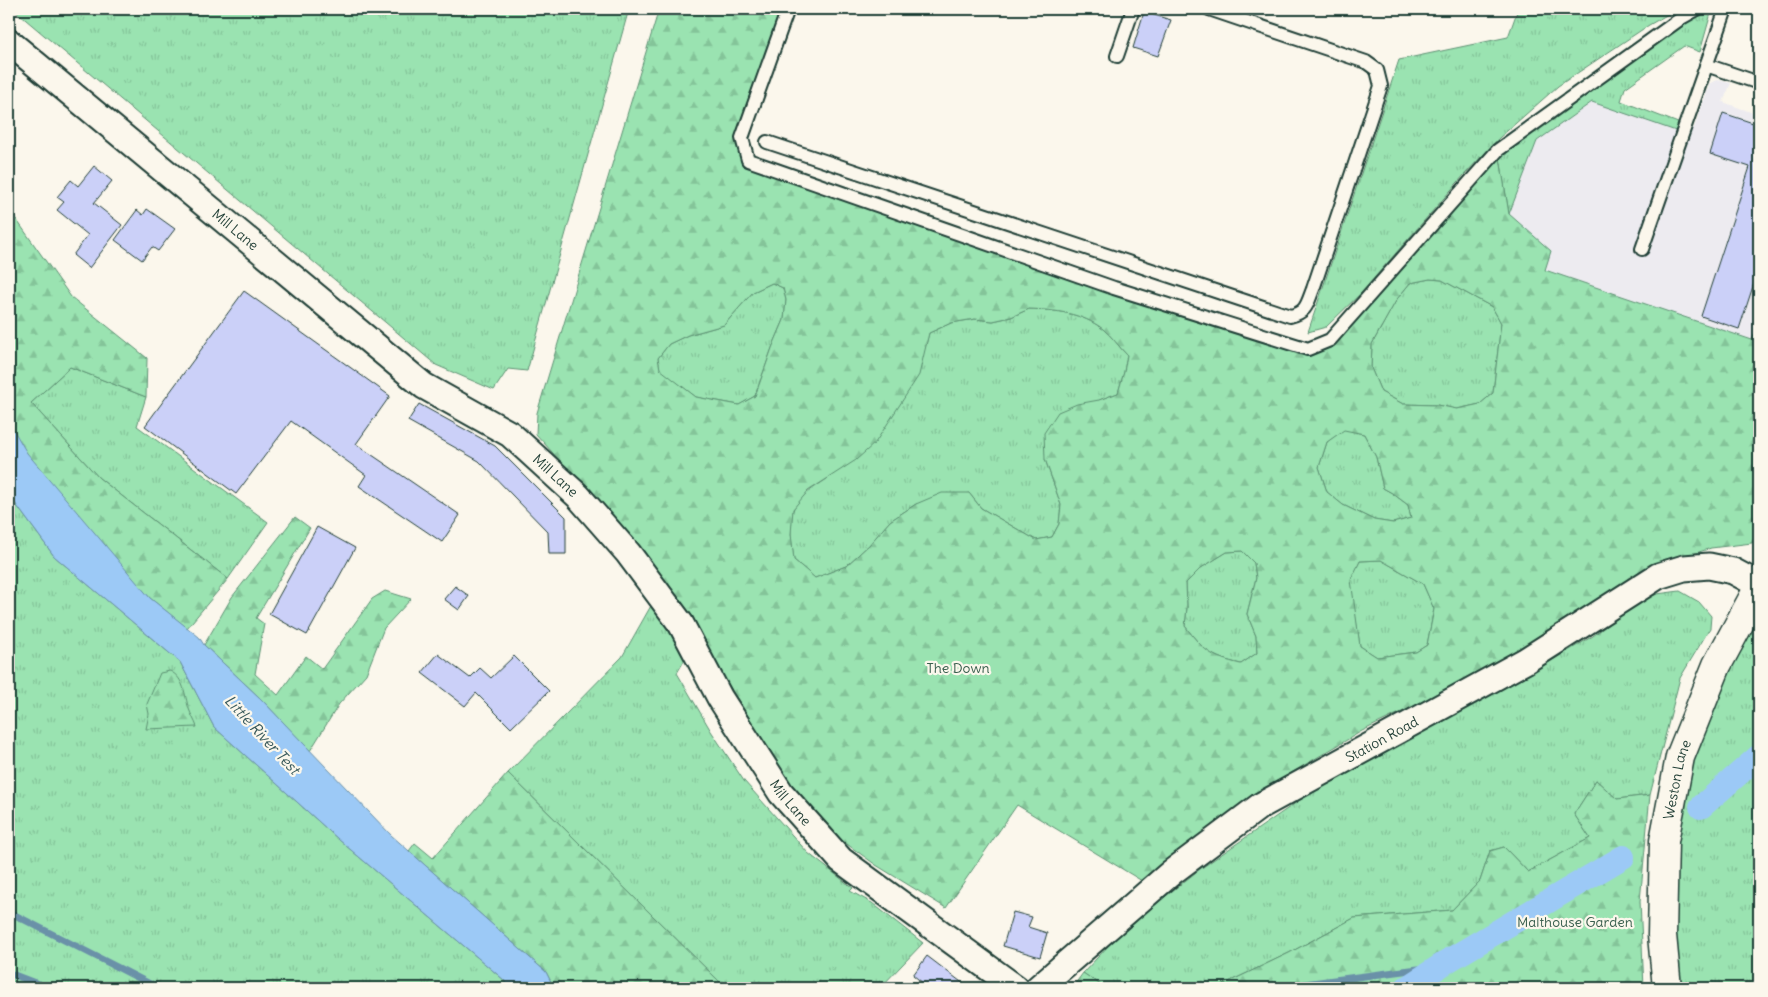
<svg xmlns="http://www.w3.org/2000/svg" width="1768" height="997" font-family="Delius,sans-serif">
  <defs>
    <pattern id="grass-tufts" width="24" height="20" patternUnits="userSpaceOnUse" patternTransform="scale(1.25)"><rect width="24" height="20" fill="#9ae3b1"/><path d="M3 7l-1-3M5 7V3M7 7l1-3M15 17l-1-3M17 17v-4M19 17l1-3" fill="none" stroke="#84c499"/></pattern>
    <pattern id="forest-firs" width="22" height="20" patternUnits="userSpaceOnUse" patternTransform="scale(1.25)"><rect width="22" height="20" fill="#9ae3b1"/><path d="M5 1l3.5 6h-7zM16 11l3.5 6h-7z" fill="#84c499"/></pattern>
  </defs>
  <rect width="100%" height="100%" fill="#fbf7ec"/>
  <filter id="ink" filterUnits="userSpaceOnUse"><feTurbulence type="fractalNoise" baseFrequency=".02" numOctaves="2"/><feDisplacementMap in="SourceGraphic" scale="10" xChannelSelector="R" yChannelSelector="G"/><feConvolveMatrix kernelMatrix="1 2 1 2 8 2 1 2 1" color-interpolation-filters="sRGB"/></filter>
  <g filter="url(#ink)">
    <!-- built -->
    <path fill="#edebf0" d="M 1718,80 L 1731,83 L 1723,102 L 1759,115 L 1759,324 L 1752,340 L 1545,270 L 1509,214 L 1537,141 L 1592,102 L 1675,130 L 1678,123 L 1694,128 L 1710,83 Z"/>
    <!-- grass -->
    <path fill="url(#grass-tufts)" stroke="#5c9072" d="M 13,9 L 629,9 L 527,371 L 508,369 L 494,390 L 436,365 Z
      M 1518,9 L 1677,9 L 1649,25 L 1558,86 L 1499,138 L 1465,174 L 1361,293 L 1326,327 L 1308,332 L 1399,60 L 1508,37 Z
      M 1704,13 L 1711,13 L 1700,52 L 1684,46 L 1625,88 L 1621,101 L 1678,123 L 1676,131 L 1592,102 L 1537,141 L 1509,214 L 1500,158 L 1541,125 L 1673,31 Z
      M 1430,279 L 1442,280 L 1492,307 L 1501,323 L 1493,393 L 1480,404 L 1457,409 L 1437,405 L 1403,404 L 1381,392 L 1371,368 L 1372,344 L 1397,299 L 1410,283 Z
      M 772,283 L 783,288 L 786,300 L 784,320 L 772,348 L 755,396 L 739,405 L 696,397 L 660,370 L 658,358 L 669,344 L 688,335 L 724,325 L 753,292 Z
      M 1029,309 C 1055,310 1082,313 1103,329 C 1112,336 1119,347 1127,355 L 1124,372 L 1118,393 L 1099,400 L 1045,459 L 1061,505 L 1059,524 L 1052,537 L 1036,540 L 981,508 L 969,493 L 916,504 L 890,521 L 869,545 L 846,566 L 815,578 L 794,560 C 792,547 788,519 794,508 C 801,495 815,487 827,479 L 925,348 L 929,333 L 951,323 L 975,319 L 993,321 L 1011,317 Z
      M 70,367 L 146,397 L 137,426 L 268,522 L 228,579 L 99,478 L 31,403 Z
      M 1344,429 L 1364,434 L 1376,457 L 1383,488 L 1392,493 L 1408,505 L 1411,518 L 1393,523 L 1374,520 L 1343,505 L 1327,492 L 1319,467 L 1327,442 Z
      M 9,495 L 54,556 L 180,662 L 214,727 L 338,839 L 504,980 L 508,988 L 9,988 Z
      M 1242,551 L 1254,563 L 1256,578 L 1247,614 L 1256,636 L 1257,653 L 1241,664 C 1210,657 1204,651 1185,626 L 1187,607 L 1186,583 L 1201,568 L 1227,552 Z
      M 1381,560 L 1423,584 L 1434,609 L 1427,645 L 1416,652 L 1377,657 L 1360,646 L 1350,580 L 1360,561 Z
      M 1680,591 L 1699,602 L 1711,616 L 1710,628 L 1680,678 L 1650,795 L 1617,799 L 1596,780 L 1574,814 L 1590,838 L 1528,872 L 1504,847 L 1490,851 L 1480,881 L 1452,910 L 1354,918 L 1289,953 L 1216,988 L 1105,988 L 1083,973 L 1124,929 L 1200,869 L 1316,789 L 1551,661 L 1593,636 L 1633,605 L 1657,594 Z
      M 652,604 L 687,656 L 677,673 L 711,731 L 744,781 L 808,853 L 853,888 L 850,891 L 872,903 L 923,943 L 880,988 L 726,988 L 508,773 L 622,657 Z
      M 1759,612 L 1759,988 L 1678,988 L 1673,915 L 1680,804 L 1700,738 L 1728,672 Z"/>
    <!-- forest -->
    <path fill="url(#forest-firs)" stroke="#5c9072" fill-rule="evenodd" d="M 659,9 L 787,9 L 742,137 L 748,160 L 1308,349 L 1331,340 L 1500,158 L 1509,214 L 1551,251 L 1545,270 L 1752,340 L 1759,324 L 1759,537 L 1752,543 L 1711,548 L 1642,571 L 1477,676 L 1362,731 L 1269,786 L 1142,881 L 1017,805 L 946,908 L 876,865 L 844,842 L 793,793 L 747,714 L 655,568 L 536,434 L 537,413 ZM 1430,279 L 1442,280 L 1492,307 L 1501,323 L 1493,393 L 1480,404 L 1457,409 L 1437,405 L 1403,404 L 1381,392 L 1371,368 L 1372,344 L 1397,299 L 1410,283 ZM 772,283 L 783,288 L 786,300 L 784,320 L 772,348 L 755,396 L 739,405 L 696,397 L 660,369 L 658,358 L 669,344 L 688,335 L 724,325 L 753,292 ZM 1029,309 C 1055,310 1082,313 1103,329 C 1112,336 1119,347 1127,355 L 1124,372 L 1118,393 L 1099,400 L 1077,404 L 1058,412 L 1044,433 L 1045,459 L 1061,505 L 1059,524 L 1052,537 L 1036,540 L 981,508 L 969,493 L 942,493 L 916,504 L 890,521 L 869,545 L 846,566 L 815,578 L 794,560 L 791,534 L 793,509 L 808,491 L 856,460 L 875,443 L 919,375 L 929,333 L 951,323 L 975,319 L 993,321 L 1011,317 ZM 1344,430 L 1364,434 L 1376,457 L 1383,488 L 1392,493 L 1408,505 L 1411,518 L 1393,523 L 1374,520 L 1343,505 L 1327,492 L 1319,467 L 1327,442 ZM 1242,551 L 1254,563 L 1256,578 L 1247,614 L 1256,636 L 1257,653 L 1241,664 C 1210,657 1204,651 1185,626 L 1187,607 L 1186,583 L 1201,568 L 1227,552 ZM 1381,560 L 1423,584 L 1434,609 L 1427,645 L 1416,652 L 1377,657 L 1360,646 L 1351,580 L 1360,561 Z
      M 9,209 L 71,297 L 147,358 L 146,397 L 70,367 L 31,403 L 99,478 L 228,579 L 187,628 L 150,598 L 9,442 Z
      M 295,517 L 310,528 L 256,618 L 264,624 L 255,674 L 278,695 L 306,656 L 322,669 L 372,599 L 385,591 L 411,599 L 384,628 L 366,674 L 339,704 L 310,751 L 262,700 L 204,645 L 232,597 Z
      M 170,671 C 185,679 184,694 189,709 C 191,715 195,721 197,727 L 146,729 L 149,714 L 147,704 L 160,673 Z
      M 508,773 L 726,988 L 554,988 L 546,972 L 409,851 L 415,843 L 433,858 Z
      M 1596,780 L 1617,799 L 1650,795 L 1640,901 L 1644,988 L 1216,988 L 1289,953 L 1354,918 L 1452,910 L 1480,881 L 1490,851 L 1504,847 L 1528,872 L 1590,838 L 1574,814 Z
      M 1083,973 L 1105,988 L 1072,988 Z"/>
    <!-- water -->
    <path fill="#9cc9f6" stroke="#6a91a8" d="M 9,426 L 13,429 L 27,453 L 150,598 L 199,637 L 204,645 L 262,700 L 391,835 L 546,972 L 554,988 L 508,988 L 504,980 L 338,839 L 214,727 L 180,662 L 54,556 L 9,495 Z"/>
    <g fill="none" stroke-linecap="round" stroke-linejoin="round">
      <!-- stream -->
      <path stroke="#6a91a8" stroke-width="7" d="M 9,912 L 158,988
        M 9,973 L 48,988
        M 1294,988 L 1304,984 L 1441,966"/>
      <!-- canal -->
      <path stroke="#9cc9f6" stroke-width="24" d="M 1701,807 L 1759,756
        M 1406,988 L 1451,959 L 1623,857"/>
    </g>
    <!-- building -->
    <path fill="#cbd0f8" stroke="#1f3d34" d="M 1144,12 L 1171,20 L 1158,56 L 1133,48 Z
      M 1723,113 L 1759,125 L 1759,268 L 1739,329 L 1701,316 L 1750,167 L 1710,154 Z
      M 94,166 L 112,181 L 94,203 L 122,225 L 89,268 L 73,255 L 88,235 L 57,210 L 64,202 L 57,197 L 71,180 L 78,186 Z
      M 147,209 L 175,229 L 158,251 L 152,247 L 142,260 L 115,240 L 137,210 L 143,215 Z
      M 244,291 L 390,396 L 356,444 L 460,515 L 442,542 L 359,486 L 366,475 L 291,421 L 236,494 L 145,426 Z
      M 419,404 L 495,446 L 566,517 L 566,554 L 549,554 L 548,532 L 479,461 L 408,421 Z
      M 317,527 L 355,548 L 307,635 L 269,614 Z
      M 455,586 L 469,596 L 459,610 L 444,599 Z
      M 438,654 L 470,678 L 480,668 L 491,678 L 514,656 L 549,691 L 511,728 L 476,693 L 465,706 L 422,673 Z
      M 1013,912 L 1032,917 L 1028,927 L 1047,933 L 1040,957 L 1003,946 Z
      M 927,956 L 969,988 L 929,988 L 913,975 Z"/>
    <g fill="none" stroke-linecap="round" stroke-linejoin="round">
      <!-- lane casing -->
      <g stroke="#1f3d34" stroke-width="16">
        <path id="lane" d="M 788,9 L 742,138 L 748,160 L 1114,288 L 1308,349 L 1330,340 L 1498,150 L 1683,17 L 1697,9
          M 1117,56 L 1133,9
          M 1706,65 L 1759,83
          M 767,142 L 1290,316 C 1307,312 1307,304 1313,289 L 1381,86 L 1377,70 L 1366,62 L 1209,9
          M 1642,249 L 1726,9"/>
      </g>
      <!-- street casing -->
      <g stroke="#1f3d34" stroke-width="29">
        <g id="street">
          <path id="s1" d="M 9,42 L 424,386 L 510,434 L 578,496 L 628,553 L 681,624 L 720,698 L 781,793 L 841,860 L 1016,988"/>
          <path id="s2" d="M 1038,988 L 1172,872 L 1260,806 L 1525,661 L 1658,576 L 1684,568 L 1709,566 L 1733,571 L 1759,585"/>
        </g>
      </g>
      <!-- secondary casing -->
      <g stroke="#1f3d34" stroke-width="31">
        <g id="secondary">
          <path id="s3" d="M 1667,988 L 1662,935 L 1664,841 L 1680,757 L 1717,665 L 1759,587"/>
        </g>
      </g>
      <!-- lane -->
      <use href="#lane" stroke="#fbf7ec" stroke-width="12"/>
      <!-- street -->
      <use href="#street" stroke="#fbf7ec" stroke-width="25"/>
      <!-- secondary -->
      <use href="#secondary" stroke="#fbf7ec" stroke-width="28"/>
    </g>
  </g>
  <g text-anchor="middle" stroke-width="4.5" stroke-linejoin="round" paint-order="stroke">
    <!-- street labels -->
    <g font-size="14" fill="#1f3d34" stroke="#fbf7ec">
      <text dy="5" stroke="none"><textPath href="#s1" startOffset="294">Mill Lane</textPath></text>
      <text dy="5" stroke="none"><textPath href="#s1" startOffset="699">Mill Lane</textPath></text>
      <text dy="5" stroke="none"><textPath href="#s2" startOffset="426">Station Road</textPath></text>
      <text dy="5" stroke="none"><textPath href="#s3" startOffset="210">Weston Lane</textPath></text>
      <text dy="5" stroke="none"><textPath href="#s1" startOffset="1104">Mill Lane</textPath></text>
    </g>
    <!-- park labels -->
    <g font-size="14" fill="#385e4d" stroke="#fbf7ec">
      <text x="958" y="673">The Down</text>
      <text x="1575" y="927">Malthouse Garden</text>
    </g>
    <!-- water labels -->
    <g font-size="15" font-style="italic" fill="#38595b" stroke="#fbf7ec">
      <text transform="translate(262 735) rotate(47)" y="5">Little River Test</text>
    </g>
  </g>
  <!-- margin -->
  <rect width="1768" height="997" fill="none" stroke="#fbf7ec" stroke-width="30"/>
  <rect x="15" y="15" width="1738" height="967" fill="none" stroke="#1f3d34" stroke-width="2" filter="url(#ink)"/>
</svg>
